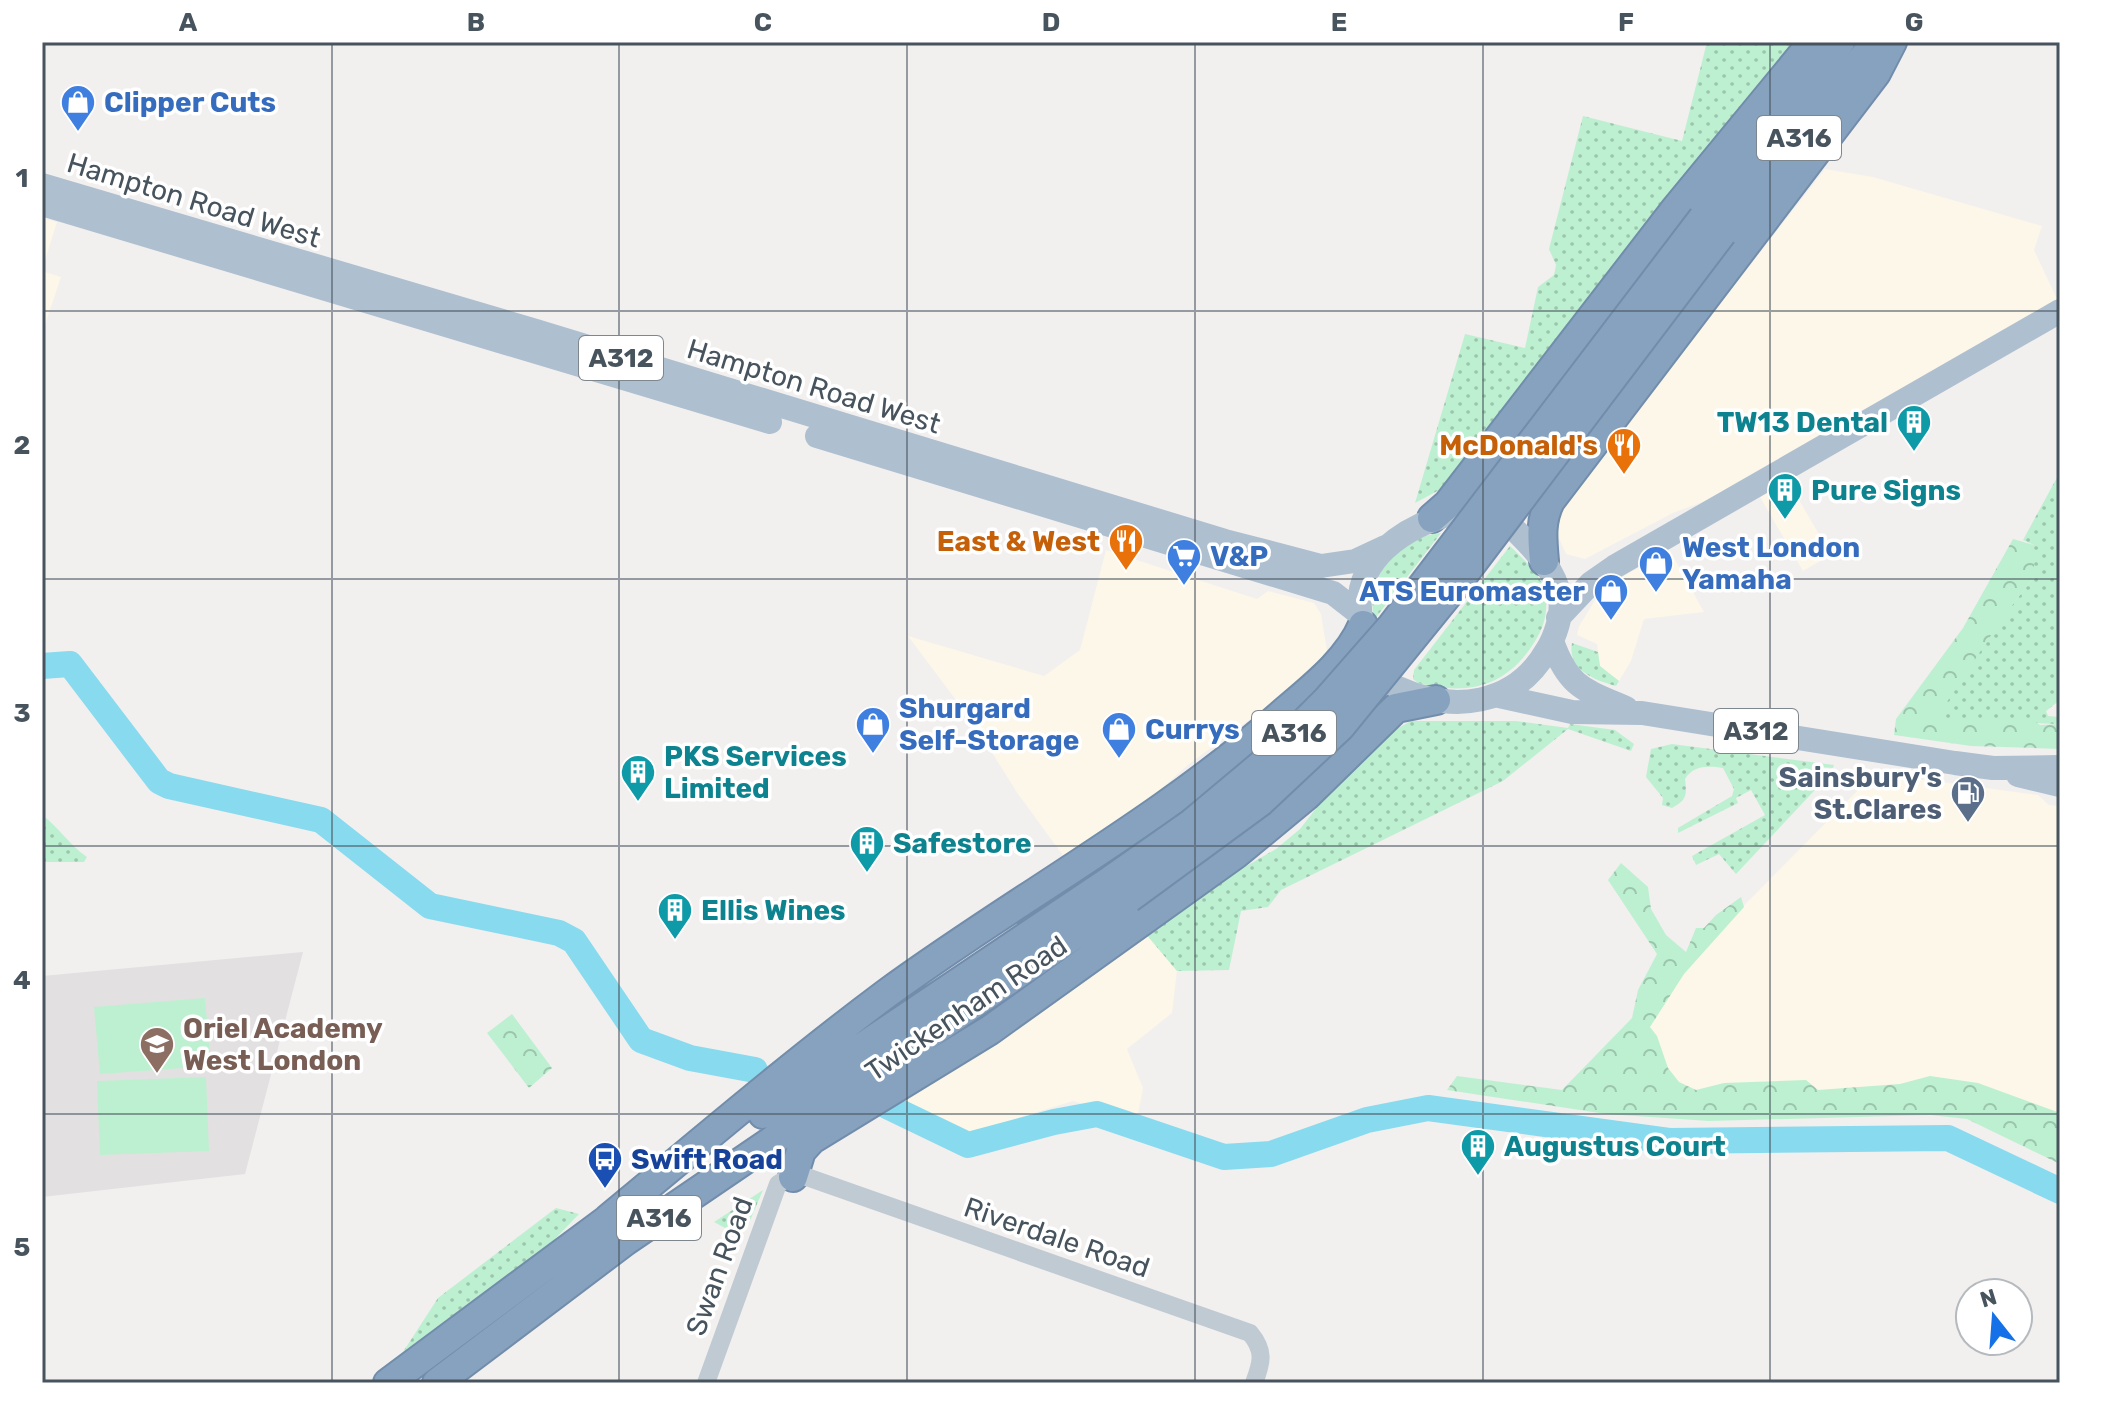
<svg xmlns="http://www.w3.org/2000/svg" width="2102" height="1425" font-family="Rubik,sans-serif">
  <defs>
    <pattern id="grass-dots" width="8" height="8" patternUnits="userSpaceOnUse" patternTransform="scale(2)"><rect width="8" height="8" fill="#bdf0d0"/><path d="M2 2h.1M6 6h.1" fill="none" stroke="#9bc5ac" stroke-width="1.8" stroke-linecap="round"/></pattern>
    <pattern id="forest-crowns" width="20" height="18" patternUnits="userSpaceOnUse" patternTransform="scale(2)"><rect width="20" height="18" fill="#bdf0d0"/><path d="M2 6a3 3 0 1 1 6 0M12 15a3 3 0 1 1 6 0" fill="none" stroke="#9bc5ac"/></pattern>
  </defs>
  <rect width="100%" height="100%" fill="#f2efef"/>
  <!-- commercial -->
  <path fill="#fcf7e8" d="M 1825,169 L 1873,177 L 2042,226 L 2034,250 L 2057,299 L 1705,501 L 1673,513 L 1585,559 L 1566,554 L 1556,532 L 1559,510 Z
    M 42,218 L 57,222 L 42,270 Z
    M 42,271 L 61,277 L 42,334 Z
    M 1788,481 L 1831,555 L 1803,571 L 1760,497 Z
    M 1669,549 L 1704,612 L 1644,619 L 1631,661 L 1619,681 L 1600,666 L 1597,644 L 1577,635 L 1579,626 L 1602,589 Z
    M 1106,550 L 1257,599 L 1268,591 L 1314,603 L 1321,614 L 1328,657 L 1308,677 L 1189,764 L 1140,808 L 1067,861 L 1018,794 L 974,724 L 908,636 L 1044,676 L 1080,650 Z
    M 1875,773 L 2038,795 L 2049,805 L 2060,806 L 2060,1128 L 1974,1094 L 1686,1099 L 1643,1025 L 1687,963 Z
    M 1145,933 L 1177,971 L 1172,1013 L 1127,1049 L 1143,1088 L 1137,1120 L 1073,1101 L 969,1133 L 894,1100 Z"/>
  <!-- education -->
  <path fill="#e3e0e1" d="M 303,952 L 245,1174 L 42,1197 L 42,976 Z"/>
  <!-- grass -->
  <path fill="url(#grass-dots)" d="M 1707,42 L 1794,42 L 1441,489 L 1415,503 L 1465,334 L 1525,348 L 1538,287 L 1554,275 L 1556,265 L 1549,249 L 1583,116 L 1682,141 Z
    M 2060,472 L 2060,700 L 2046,711 L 2048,716 L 2060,717 L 2060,724 L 1934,720 L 2001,619 L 2034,577 L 2034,545 L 2023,540 Z
    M 1441,533 L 1374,620 C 1365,578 1397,536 1441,533 Z
    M 1510,546 C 1521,557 1535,569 1542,583 C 1549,601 1547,620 1538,636 C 1511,685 1471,697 1418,683 L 1413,679 L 1414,670 Z
    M 1572,643 L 1598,652 L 1600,666 L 1619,681 L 1616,686 C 1595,680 1567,670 1572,643 Z
    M 1411,721 L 1516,721 L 1568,728 L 1570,724 L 1615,730 L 1634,744 L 1631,751 L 1568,729 L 1503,781 L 1281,890 L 1268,907 L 1241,911 L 1229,970 L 1177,971 L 1145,933 L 1217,883 L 1276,849 L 1300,829 L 1328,793 L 1389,733 Z
    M 1672,744 L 1834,765 L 1833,768 L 1819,767 L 1811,777 L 1823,780 L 1814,791 L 1736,874 L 1719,854 L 1696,865 L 1692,856 L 1765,815 L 1751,790 L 1736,798 L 1738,803 L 1678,833 L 1678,828 L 1732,796 L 1734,789 L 1723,768 C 1708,766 1694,765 1685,779 C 1687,795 1687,800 1672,808 L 1662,805 L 1663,798 L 1646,777 L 1651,749 Z
    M 42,815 C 59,827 69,845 87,857 L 84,862 L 42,862 Z
    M 763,1190 L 749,1223 L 745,1222 L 741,1229 L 731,1231 L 714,1222 Z
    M 556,1208 L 579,1214 L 553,1241 L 403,1352 L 438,1298 Z"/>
  <!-- forest -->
  <path fill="url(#forest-crowns)" d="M 2013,539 L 2034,545 L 2034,577 L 2001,620 L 1935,720 L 2030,718 L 2040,725 L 2060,724 L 2060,749 L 1971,746 L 1894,735 L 1896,719 L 1963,628 Z
    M 1621,863 L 1648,887 L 1651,909 L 1666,935 L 1686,952 L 1696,928 L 1704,928 L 1716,915 L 1741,897 L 1744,907 L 1684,974 L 1650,1027 L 1657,1036 L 1668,1068 L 1679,1082 L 1696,1090 L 1724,1083 L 1806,1080 L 1818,1090 L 1900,1084 L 1930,1076 L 1978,1083 L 2060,1113 L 2060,1164 L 1967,1119 L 1930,1115 L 1709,1121 L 1606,1114 L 1447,1090 L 1457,1076 L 1562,1090 L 1632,1018 L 1638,990 L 1657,954 L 1608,880 Z
    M 512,1014 L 552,1068 L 529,1088 L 487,1033 Z"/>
  <!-- pitch -->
  <path fill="#bdf0d0" d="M 205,998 L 211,1066 L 100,1074 L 94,1007 Z
    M 206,1077 L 209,1151 L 100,1155 L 97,1081 Z"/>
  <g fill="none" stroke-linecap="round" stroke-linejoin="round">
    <!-- river -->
    <path stroke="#88daee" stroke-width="26" d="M 42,666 L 70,664 L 159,781 L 169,786 L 321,820 L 430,906 L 559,933 L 574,941 L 641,1040 L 690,1058 L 755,1070
      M 887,1106 L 968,1145 L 1054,1122 L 1097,1114 L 1224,1157 L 1271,1154 L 1367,1120 L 1428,1108 L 1669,1141 L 1948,1138 L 2060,1191"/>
    <!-- highway casing -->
    <g stroke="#718dab" stroke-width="32">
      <path id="highway" d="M 1703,218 L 1840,42
        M 1722,233 L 1876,42
        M 1432,518 L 1448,504 L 1674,211 L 1813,42
        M 1544,561 C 1542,539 1540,521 1550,501 L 1876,73 L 1892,42
        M 763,1114 L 1114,878
        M 793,1177 L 801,1151 L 812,1139 L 990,1030 L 1237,853 L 1306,796 L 1396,708 L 1436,700
        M 608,1219 C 700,1143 791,1065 886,994 C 1017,898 1160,822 1282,714 C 1311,689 1348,661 1363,625
        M 388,1383 L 622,1209
        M 437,1383 L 625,1241 L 1129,898"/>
    </g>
    <!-- minor -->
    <path stroke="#bfcad2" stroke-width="18" d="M 706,1383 L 778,1184 L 788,1178 L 804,1176 L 1250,1333 C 1265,1351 1262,1362 1254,1383"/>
    <!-- major -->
    <path stroke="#aebfcf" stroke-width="24" d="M 42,185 L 536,331 L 1225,541 L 1321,566 L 1355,561 L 1385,547
      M 42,204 L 770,422
      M 817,436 L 1333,593 L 1360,614
      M 1558,618 L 1591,583 L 1614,567 L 2060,311
      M 1362,623 C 1347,559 1408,524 1461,511
      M 1552,641 C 1568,687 1584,690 1626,708
      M 1398,688 C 1453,713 1515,706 1547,650 C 1555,637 1563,614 1560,598 C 1556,571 1535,550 1517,532
      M 1499,696 L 1572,712 L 1642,713 L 1955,763 L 1993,768 L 2060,767
      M 2018,775 L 2060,785"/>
    <!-- highway -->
    <use href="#highway" stroke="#86a2bf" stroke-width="28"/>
    <!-- highway-bridge casing -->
    <g stroke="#718dab" stroke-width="32" stroke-linecap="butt">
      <path id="highway-bridge" d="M 1114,878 L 1191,824 L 1265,762 L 1327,700 L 1392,626 L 1703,218
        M 1129,898 L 1260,802 L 1341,726 L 1454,587 L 1722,233"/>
    </g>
    <!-- highway-bridge -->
    <use href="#highway-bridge" stroke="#86a2bf" stroke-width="28"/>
  </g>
  <!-- grid -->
  <path fill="none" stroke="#47535d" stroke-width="2" stroke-opacity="0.55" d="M 332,42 L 332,1383M 619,42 L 619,1383M 907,42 L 907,1383M 1195,42 L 1195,1383M 1483,42 L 1483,1383M 1770,42 L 1770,1383M 42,311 L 2060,311M 42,579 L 2060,579M 42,846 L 2060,846M 42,1114 L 2060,1114"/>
  <!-- icons -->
  <defs>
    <g id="shop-pin" transform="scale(1.8)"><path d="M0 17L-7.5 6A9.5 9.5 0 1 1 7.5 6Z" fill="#3f7fe0" stroke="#fff"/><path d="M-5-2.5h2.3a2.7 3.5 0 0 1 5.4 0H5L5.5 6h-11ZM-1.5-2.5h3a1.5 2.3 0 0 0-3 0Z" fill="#fff"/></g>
    <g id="building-pin" transform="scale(1.8)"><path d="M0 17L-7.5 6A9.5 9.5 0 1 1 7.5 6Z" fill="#0f9aa8" stroke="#fff"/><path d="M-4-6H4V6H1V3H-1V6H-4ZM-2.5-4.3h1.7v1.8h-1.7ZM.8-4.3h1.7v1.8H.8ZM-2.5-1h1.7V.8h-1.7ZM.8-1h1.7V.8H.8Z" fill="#fff"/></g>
    <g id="restaurant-pin" transform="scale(1.8)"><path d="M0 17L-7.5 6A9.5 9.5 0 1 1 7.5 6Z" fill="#e8710a" stroke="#fff"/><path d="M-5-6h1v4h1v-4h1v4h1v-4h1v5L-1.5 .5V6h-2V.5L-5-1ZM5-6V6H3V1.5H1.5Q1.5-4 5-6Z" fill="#fff"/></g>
    <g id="supermarket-pin" transform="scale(1.8)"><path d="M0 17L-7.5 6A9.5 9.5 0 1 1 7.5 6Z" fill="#3f7fe0" stroke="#fff"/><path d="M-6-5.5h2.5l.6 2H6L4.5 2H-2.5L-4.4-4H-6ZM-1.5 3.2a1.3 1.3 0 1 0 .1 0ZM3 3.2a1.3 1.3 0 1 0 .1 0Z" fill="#fff"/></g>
    <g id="fuel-pin" transform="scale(1.8)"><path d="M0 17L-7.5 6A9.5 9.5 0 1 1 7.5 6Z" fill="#5c6f8a" stroke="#fff"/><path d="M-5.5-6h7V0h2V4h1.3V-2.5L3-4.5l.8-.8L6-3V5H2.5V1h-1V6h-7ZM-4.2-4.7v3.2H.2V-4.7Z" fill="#fff"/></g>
    <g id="school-pin" transform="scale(1.8)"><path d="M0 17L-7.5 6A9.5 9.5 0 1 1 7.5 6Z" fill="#8d6e63" stroke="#fff"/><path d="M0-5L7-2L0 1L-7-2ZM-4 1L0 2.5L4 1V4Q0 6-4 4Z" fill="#fff"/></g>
    <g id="bus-pin" transform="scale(1.8)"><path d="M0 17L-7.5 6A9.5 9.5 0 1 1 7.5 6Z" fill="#1a4fb4" stroke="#fff"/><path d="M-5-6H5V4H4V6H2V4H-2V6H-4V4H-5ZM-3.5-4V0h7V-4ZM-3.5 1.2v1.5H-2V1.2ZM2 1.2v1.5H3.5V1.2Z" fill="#fff"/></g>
  </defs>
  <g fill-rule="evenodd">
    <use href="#shop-pin" x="78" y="102"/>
    <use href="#building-pin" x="1914" y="422"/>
    <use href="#restaurant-pin" x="1624" y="445"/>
    <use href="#building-pin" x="1785" y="490"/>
    <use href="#restaurant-pin" x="1126" y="541"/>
    <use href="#supermarket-pin" x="1184" y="556"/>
    <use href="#shop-pin" x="1656" y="563"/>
    <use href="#shop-pin" x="1611" y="591"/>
    <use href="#shop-pin" x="873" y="724"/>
    <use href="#shop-pin" x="1119" y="729"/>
    <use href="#building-pin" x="638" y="772"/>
    <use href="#fuel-pin" x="1968" y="793"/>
    <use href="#building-pin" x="867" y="843"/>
    <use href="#building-pin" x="675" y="910"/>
    <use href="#school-pin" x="157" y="1044"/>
    <use href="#building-pin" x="1478" y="1146"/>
    <use href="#bus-pin" x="605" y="1159"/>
  </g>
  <g text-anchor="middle" stroke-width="7" stroke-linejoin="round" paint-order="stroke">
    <!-- shield labels -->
    <g fill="#fff" stroke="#7e878e" stroke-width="2">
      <rect x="1757" y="116" width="84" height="44" rx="6"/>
      <rect x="579" y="336" width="84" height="44" rx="6"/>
      <rect x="1714" y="709" width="84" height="44" rx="6"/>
      <rect x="1252" y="711" width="84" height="44" rx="6"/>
      <rect x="617" y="1196" width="84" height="44" rx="6"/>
    </g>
    <g font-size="26" font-weight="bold" fill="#47535d">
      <text x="1799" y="147">A316</text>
      <text x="621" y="367">A312</text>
      <text x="1756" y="740">A312</text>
      <text x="1294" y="742">A316</text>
      <text x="659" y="1227">A316</text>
    </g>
    <!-- shop labels -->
    <g font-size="28" font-weight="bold" fill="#366cbe" stroke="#fff" text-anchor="start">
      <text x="104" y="112">Clipper Cuts</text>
      <text x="1682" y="557">West London<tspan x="1682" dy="32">Yamaha</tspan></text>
      <text x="1210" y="566">V&amp;P</text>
      <text x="1585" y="601" text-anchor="end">ATS Euromaster</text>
      <text x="899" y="718">Shurgard<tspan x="899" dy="32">Self-Storage</tspan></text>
      <text x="1145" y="739">Currys</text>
    </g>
    <!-- street labels -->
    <g font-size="28" fill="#47535d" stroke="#fff">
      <text transform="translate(194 200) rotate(17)" y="10">Hampton Road West</text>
      <text transform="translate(814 386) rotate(17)" y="10">Hampton Road West</text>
      <text transform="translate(966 1008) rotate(-34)" y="10">Twickenham Road</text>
      <text transform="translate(1057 1237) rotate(19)" y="10">Riverdale Road</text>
      <text transform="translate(719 1266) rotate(-70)" y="10">Swan Road</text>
    </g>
    <!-- culture labels -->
    <g font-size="28" font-weight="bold" fill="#0d838f" stroke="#fff" text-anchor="start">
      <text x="1888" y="432" text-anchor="end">TW13 Dental</text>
      <text x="1811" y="500">Pure Signs</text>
      <text x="664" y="766">PKS Services<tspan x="664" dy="32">Limited</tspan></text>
      <text x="893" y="853">Safestore</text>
      <text x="701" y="920">Ellis Wines</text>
      <text x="1504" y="1156">Augustus Court</text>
    </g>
    <!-- food labels -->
    <g font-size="28" font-weight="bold" fill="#c56008" stroke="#fff" text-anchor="end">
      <text x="1598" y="455">McDonald's</text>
      <text x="1100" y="551">East &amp; West</text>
    </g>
    <!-- service labels -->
    <g font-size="28" font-weight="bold" fill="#4e5e75" stroke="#fff" text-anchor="end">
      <text x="1942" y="787">Sainsbury's<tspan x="1942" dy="32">St.Clares</tspan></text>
    </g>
    <!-- education labels -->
    <g font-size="28" font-weight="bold" fill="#785e54" stroke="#fff" text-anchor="start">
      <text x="183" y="1038">Oriel Academy<tspan x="183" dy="32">West London</tspan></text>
    </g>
    <!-- transit labels -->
    <g font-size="28" font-weight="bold" fill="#164399" stroke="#fff" text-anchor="start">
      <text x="631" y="1169">Swift Road</text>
    </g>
  </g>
  <!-- border -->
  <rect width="2102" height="1425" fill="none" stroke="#ffffff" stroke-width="88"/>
  <!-- north arrow -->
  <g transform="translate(1994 1317) rotate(343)"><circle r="38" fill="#ffffff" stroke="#b5babe" stroke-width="2"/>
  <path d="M0-6L14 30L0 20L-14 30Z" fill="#1471e7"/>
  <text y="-12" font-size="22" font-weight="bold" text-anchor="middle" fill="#47535d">N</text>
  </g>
  <rect x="44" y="44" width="2014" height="1337" fill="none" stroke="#47535d" stroke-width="3"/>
  <g font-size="26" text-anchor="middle" font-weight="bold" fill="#47535d">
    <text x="188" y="31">A</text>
    <text x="476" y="31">B</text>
    <text x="763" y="31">C</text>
    <text x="1051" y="31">D</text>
    <text x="1339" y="31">E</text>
    <text x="1626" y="31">F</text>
    <text x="1914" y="31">G</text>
    <text x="22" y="187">1</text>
    <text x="22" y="454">2</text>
    <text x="22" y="722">3</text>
    <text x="22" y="989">4</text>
    <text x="22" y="1256">5</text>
  </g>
</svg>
